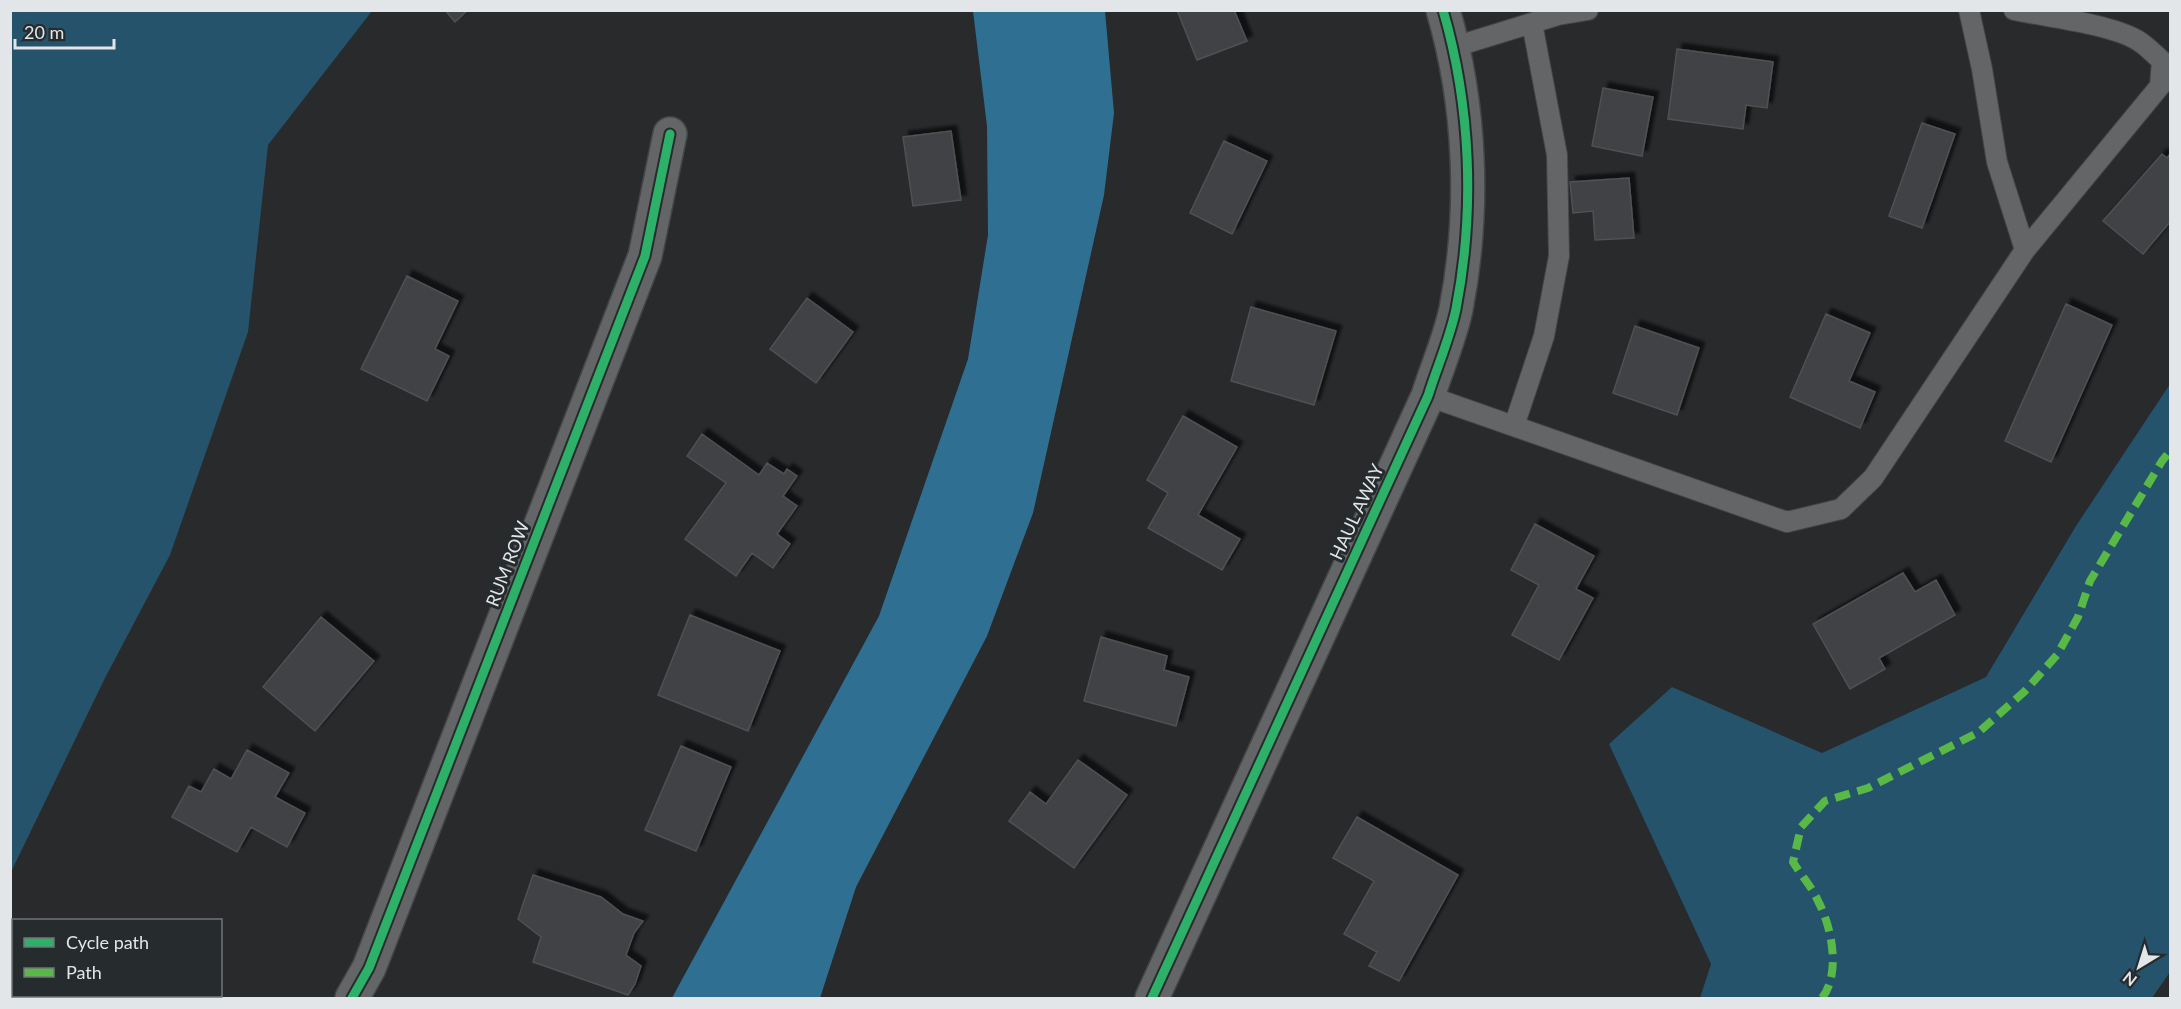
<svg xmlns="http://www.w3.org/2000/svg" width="2181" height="1009" font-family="Lato,sans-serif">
  <defs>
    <filter id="shadow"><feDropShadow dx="5.5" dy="-5.5" stdDeviation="1.5" flood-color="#0009"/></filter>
  </defs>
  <rect width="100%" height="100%" fill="#282a2c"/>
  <!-- green -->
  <path fill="#25536b" d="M 11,10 L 372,11 L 268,145 L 248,332 L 170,555 L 105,678 L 11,872 Z
    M 2170,384 L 2170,972 L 2152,998 L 1700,998 L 1711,964 L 1609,744 L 1672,687 L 1822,753 L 1986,677 L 2076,526 Z"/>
  <!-- water -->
  <path fill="#2f7092" d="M 973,11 L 1105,11 L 1114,113 L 1104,195 L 1033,513 L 987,636 L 856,887 L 820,998 L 672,998 L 879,616 L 968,359 L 988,235 L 987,126 Z"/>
  <!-- building -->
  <path fill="#414244" stroke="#4f5152" stroke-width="1.5" filter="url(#shadow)" d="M 445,10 L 468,10 L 455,22 Z
    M 1177,10 L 1234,10 L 1247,41 L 1197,60 Z
    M 1677,49 L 1773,62 L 1767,108 L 1746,105 L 1743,129 L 1668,119 Z
    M 1603,88 L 1653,97 L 1642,156 L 1592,146 Z
    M 1922,123 L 1955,134 L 1922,228 L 1889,216 Z
    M 951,131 L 961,200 L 913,206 L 903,137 Z
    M 1224,141 L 1267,161 L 1232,234 L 1190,213 Z
    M 2162,154 L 2167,158 L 2170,154 L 2170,222 L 2143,254 L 2103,221 Z
    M 1629,178 L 1634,238 L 1595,240 L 1593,211 L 1573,213 L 1570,182 Z
    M 407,276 L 458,301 L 435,349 L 449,356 L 427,401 L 361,369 Z
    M 807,298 L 853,332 L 816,383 L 770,349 Z
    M 2066,304 L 2112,325 L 2051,462 L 2005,441 Z
    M 1251,307 L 1336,331 L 1314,405 L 1231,381 Z
    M 1826,314 L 1870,333 L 1849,381 L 1875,392 L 1860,428 L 1790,397 Z
    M 1635,326 L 1699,348 L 1677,415 L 1613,393 Z
    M 1183,416 L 1237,447 L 1198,515 L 1240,539 L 1222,570 L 1148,528 L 1168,493 L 1147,480 Z
    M 702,434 L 759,475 L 767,463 L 784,474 L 787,469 L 797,476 L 783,496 L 797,506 L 777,534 L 790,544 L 773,568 L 752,553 L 736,576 L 685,539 L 726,483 L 687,456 Z
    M 1535,524 L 1594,556 L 1576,589 L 1593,598 L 1559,660 L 1512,635 L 1539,585 L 1511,570 Z
    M 1903,573 L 1915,592 L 1936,580 L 1955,615 L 1879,658 L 1885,669 L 1850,689 L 1813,624 Z
    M 690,615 L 780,651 L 748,731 L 658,695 Z
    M 321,617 L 374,661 L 315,731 L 263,687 Z
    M 1101,637 L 1167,656 L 1164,670 L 1189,677 L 1176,726 L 1084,701 Z
    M 681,746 L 731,767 L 696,851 L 645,830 Z
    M 247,750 L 289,773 L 275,797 L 305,813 L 287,847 L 251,827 L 237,852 L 172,817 L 189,786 L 201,792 L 214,769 L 231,779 Z
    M 1078,760 L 1127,795 L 1074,868 L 1009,821 L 1030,792 L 1046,804 Z
    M 1357,817 L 1458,875 L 1399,981 L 1369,966 L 1377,952 L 1344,934 L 1374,881 L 1333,858 Z
    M 533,875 L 601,897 L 623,914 L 643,921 L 634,933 L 626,955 L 641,966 L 635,984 L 628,995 L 533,962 L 541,937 L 518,919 Z"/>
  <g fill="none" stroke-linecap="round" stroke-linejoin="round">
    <!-- lane casing -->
    <g stroke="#434547" stroke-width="22">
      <path id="lane" d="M 1969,10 L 1982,69 L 1997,162 L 2025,250
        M 1454,47 L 1558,15 L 1588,10
        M 1428,396 L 1787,522 L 1841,509 L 1873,478 L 2025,250 L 2160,86 L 2162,61 C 2154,54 2146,45 2137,40 C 2110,24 2047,17 2014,10
        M 1514,426 L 1544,336 L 1559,256 L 1557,155 L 1532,23"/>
    </g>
    <!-- street casing -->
    <g stroke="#434547" stroke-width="36">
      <path id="street" d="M 352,998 L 369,968 L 645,256 L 670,134
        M 1152,998 L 1428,396 C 1437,367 1450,338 1456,309 C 1475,211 1471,106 1443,10"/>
    </g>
    <!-- lane -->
    <use href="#lane" stroke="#636566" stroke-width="20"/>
    <!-- street -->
    <use href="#street" stroke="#636566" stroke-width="33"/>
    <!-- quiet -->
    <path stroke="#58b947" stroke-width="8" stroke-dasharray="15 8" stroke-linecap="butt" d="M 1822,998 C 1841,974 1832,927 1818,901 C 1812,887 1801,875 1793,862 L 1801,827 L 1825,801 L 1868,788 L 1979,732 L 2024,692 L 2057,655 L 2078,617 L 2090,581 L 2162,461 L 2170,451"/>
    <!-- cycleway casing -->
    <g stroke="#262b2e" stroke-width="13">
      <path id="cycleway" d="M 352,998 L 369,968 L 645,256 L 670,134
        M 1152,998 L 1428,396 C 1437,367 1450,338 1456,309 C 1475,211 1471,106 1443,10"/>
    </g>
    <!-- cycleway -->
    <use href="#cycleway" stroke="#2db169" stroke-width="9"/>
  </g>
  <g text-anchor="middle" stroke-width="6" stroke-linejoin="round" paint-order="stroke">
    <!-- street labels -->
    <g font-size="18" fill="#e3e6e8" stroke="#262b2e">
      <text transform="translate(1357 512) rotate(-65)" y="6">HAUL AWAY</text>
      <text transform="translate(508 564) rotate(-69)" y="6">RUM ROW</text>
    </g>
  </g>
  <!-- border -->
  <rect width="2181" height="1009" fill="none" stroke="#e3e6e8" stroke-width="24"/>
  <!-- legend -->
  <rect x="12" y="919" width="210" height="78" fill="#262b2e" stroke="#727678" stroke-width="1.5"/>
  <rect x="24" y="938" width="30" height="9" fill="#2db169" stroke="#727678" stroke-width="1.5"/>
  <text x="66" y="949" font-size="18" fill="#e3e6e8">Cycle path</text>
  <rect x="24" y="968" width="30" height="9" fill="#58b947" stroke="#727678" stroke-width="1.5"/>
  <text x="66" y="979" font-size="18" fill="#e3e6e8">Path</text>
  <!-- north arrow -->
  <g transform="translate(2139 967) rotate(218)" stroke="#262b2e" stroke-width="4.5" paint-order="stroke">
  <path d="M0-4.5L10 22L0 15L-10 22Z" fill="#e3e6e8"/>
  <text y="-9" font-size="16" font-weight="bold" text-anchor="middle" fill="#e3e6e8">N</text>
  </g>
  <!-- scale -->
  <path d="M15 39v9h99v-9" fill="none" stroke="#e3e6e8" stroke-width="3"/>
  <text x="24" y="39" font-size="18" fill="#e3e6e8" stroke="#262b2e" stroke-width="4.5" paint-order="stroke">20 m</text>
</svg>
